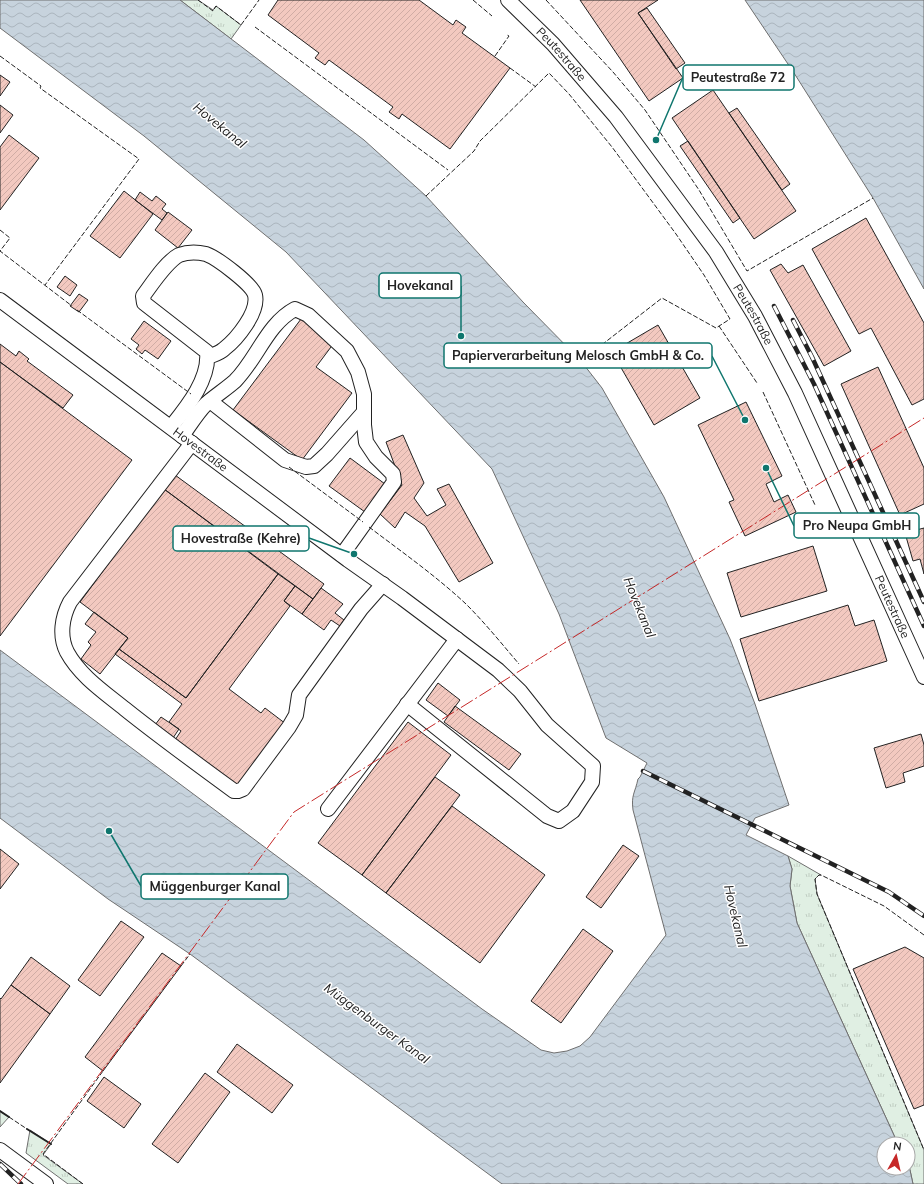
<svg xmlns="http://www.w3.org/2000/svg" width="924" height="1184" font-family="Mulish,sans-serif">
  <defs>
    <pattern id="grass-tufts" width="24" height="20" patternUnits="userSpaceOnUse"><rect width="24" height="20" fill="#e0efe3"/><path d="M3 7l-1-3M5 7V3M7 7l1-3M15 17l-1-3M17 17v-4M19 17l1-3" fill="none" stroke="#c0cdc2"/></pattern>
    <pattern id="water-waves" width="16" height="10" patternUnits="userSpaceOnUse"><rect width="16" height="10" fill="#c7d3dd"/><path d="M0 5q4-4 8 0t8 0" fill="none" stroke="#abb5bd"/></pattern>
    <pattern id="building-hatch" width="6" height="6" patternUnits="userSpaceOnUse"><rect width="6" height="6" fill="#f3c9c0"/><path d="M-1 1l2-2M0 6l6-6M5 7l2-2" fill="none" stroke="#d0aca5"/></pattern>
  </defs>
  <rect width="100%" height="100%" fill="#fff"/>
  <!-- grass -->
  <path fill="url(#grass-tufts)" stroke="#6f6f6f" d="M 180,0 L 198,0 L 213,10 L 216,6 L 241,25 L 231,39 Z
    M 788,856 L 821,875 L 819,875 L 815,879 L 817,894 L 924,1150 L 924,1184 L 913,1184 L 910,1170 L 908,1165 L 908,1144 L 898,1144 L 797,923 L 790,886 L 792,869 Z
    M 0,1111 L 9,1117 L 0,1127 Z
    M 30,1130 L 51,1144 L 43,1155 L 83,1184 L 68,1184 L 26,1153 Z"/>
  <!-- water -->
  <path fill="url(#water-waves)" stroke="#6f6f6f" d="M 0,0 L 180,0 L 364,140 L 426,196 L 523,302 L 581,361 L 602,388 L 664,497 L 730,639 L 755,704 L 789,805 L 755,818 L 746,835 L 788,856 L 792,869 L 790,886 L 797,923 L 898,1144 L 884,1144 L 884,1168 L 908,1168 L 908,1165 L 910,1170 L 913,1184 L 502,1184 L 190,954 L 108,899 L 0,818 L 0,650 L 482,1009 L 541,1050 L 554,1053 L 567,1051 L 580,1046 L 590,1037 L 666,935 L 633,810 C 631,795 635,793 638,779 L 640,777 L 647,763 L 606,738 L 559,614 L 492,469 L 286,252 L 144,136 L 0,28 Z
    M 745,0 L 924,0 L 924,289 L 873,198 L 794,73 Z"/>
  <!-- building -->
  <path fill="url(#building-hatch)" stroke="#222" d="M 278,0 L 419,0 L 453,25 L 456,20 L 466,27 L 462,33 L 510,68 L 450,149 L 402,114 L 399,119 L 389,112 L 393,107 L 329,60 L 325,65 L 315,58 L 319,53 L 268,15 Z
    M 580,0 L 658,0 L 638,13 L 683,78 L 649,101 Z
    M 647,8 L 685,63 L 676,69 L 638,13 Z
    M 0,75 L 10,82 L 0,96 Z
    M 713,90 L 796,211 L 754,239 L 672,118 Z
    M 0,105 L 13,115 L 0,133 Z
    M 737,108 L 790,184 L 782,190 L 729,113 Z
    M 9,135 L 39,158 L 0,210 L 0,147 Z
    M 688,141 L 740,218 L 733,223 L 680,146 Z
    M 124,191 L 153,214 L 120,258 L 90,236 Z
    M 140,192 L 152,201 L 156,196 L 166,204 L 162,209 L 167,213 L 162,220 L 135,200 Z
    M 168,212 L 192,230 L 178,248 L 155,230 Z
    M 866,218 L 924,323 L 924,399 L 912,405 L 871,328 L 859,334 L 812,249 Z
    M 781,264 L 788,273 L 803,265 L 851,351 L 824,366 L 770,270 Z
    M 65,276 L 77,285 L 70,296 L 57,287 Z
    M 79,294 L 88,300 L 79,312 L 70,306 Z
    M 301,319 L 334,343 L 316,367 L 352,393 L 302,460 L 233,410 Z
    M 144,321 L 171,341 L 158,359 L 145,350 L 142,354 L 136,349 L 139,345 L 131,339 Z
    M 658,325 L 700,398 L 654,425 L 612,352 Z
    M 0,344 L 16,356 L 19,351 L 29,359 L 27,361 L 73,395 L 63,408 L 0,362 Z
    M 0,362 L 132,460 L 0,636 Z
    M 878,367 L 924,468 L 924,504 L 900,515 L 841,384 Z
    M 746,402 L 782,476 L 766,484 L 774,502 L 788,495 L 796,512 L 745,536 L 729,502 L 734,500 L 698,425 Z
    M 403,435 L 424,483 L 414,498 L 427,516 L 446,505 L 437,489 L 449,484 L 493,563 L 459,582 L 425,526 L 405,512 L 395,528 L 380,514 L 402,485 L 386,442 Z
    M 350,458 L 385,484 L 365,512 L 329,486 Z
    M 175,475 L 324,584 L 313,599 L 164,489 Z
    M 164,489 L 278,574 L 186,698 L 119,649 L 128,638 L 80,602 Z
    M 924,528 L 924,574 L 920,559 L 913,561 L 905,533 Z
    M 813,546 L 827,591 L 741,617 L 727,573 Z
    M 278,574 L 295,586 L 284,601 L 290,606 L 229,689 L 261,713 L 265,708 L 286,724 L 239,787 L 175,740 L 181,731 L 169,722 L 182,704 L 115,654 L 119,649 L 186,698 Z
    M 295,586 L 313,599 L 302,614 L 284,601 Z
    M 321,588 L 343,604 L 335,613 L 344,620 L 340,626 L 331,620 L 324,630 L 302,614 Z
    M 848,605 L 855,626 L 874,620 L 887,661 L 759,701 L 740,639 Z
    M 94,612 L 128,638 L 100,674 L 81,659 L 91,645 L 88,642 L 96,632 L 85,624 Z
    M 438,683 L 460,700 L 448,716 L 426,700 Z
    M 455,706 L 521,754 L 509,770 L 444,722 Z
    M 161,717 L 179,729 L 173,738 L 155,725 Z
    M 408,722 L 451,755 L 362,875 L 318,843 Z
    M 921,734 L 924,745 L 924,766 L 903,773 L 905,782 L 886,788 L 874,748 Z
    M 435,777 L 460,795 L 386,893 L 362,875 Z
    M 452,806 L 545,875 L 480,963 L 386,893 Z
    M 623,845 L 639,856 L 601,908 L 586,897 Z
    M 0,849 L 19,864 L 0,889 Z
    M 121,921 L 144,937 L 100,996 L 78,980 Z
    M 583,929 L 613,951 L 561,1023 L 531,1001 Z
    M 905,947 L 924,958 L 924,1105 L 914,1109 L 853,969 Z
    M 162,953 L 181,966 L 103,1071 L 85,1057 Z
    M 31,957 L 70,986 L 50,1014 L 11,985 Z
    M 11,985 L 50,1014 L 0,1083 L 0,998 L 1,999 Z
    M 237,1044 L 293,1085 L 272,1113 L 217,1072 Z
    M 205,1073 L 230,1092 L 178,1163 L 152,1144 Z
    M 104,1077 L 141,1104 L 124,1128 L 87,1101 Z"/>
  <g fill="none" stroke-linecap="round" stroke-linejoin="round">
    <!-- minor casing -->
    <g stroke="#222" stroke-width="16">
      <g id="minor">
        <path id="s1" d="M 508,0 L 553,44 L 616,117 L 716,252 L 755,316 L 795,393 L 924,677"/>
        <path id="s2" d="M 0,300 L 348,560 L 402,598 L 498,670 L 520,691 L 547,725 L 593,766 L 592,782 L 573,811 L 559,821 L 547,816 L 407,704"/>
        <path d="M 210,401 L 285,460 L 306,467 L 314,466 L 327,454 L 364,412"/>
        <path d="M 171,427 C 187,407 210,379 207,352 L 144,303 L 143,296 C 152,284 166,262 179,255 C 187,252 198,252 206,254 C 217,258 252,284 255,295 C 259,312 237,339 224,349 C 220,353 213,355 208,357"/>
        <path d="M 182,436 C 190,425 197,413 206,404 C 215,396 226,389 235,381 C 257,359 267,324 295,309 L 308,315 L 347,351 L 358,372 L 364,394 L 364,425 L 366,442 L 376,457 L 393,474 L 394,482 L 342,555"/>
        <path d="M 192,443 L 70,602 C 62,617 59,636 67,652 C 80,676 104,692 125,709 C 160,737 197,764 234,791 L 238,791 L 243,789 L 289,727 L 296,715 L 299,695 L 361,609 L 383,584"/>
        <path d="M 328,809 L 457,639"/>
        <path d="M 0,1150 L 46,1184"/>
      </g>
    </g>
    <!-- minor -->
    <use href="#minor" stroke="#fff" stroke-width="14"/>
    <!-- rail casing -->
    <g stroke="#222" stroke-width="4.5">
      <path id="rail" d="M 774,306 L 814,384 L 924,626
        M 793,320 L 812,357 L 924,602
        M 643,771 L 889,892 L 924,916
        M 0,1164 L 21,1184"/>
    </g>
    <!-- rail -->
    <use href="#rail" stroke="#fff" stroke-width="3" stroke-dasharray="9" stroke-linecap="butt"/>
    <!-- fence -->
    <path stroke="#222" stroke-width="1" stroke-dasharray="5 2" stroke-linecap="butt" d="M 198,0 L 213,11 L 216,6 L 241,25 L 259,0
      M 473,0 L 492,16
      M 546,0 L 613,72 L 645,110 L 699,190 L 747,271 L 873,198
      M 255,27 L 448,170
      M 0,56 L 41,86 L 40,88 L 139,159 L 45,285
      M 495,56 L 509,36 L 507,35
      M 510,68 L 536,87
      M 426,196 L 474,151 L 480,141 L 549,73 L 569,94 L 612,147 L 676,234 L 704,275 L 730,319 L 716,328 L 662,298 L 581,361
      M 0,230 L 10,238 L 0,251 L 72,306
      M 77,310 L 191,394
      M 719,326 L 757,383
      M 763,392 L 815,505
      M 289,467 L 363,522
      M 369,527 C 402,552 436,576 466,604 C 485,623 502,644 519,664
      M 924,935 L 884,906 L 821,875 L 819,875 L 815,879 L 817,894 L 924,1150
      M 181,966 L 190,954
      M 9,1117 L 27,1129
      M 83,1184 L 43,1154 L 103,1071"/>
    <!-- wall -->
    <path stroke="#222" stroke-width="2" d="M 0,1111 L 9,1117
      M 27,1129 L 51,1144"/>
    <!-- power -->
    <path stroke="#c62828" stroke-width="1" stroke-dasharray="14 3 2 3" stroke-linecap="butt" d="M 18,1184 L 294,812 L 924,418"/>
  </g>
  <g text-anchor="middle" stroke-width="3" stroke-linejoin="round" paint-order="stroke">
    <!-- street labels -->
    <g font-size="12" fill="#222" stroke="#fff">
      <text dy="4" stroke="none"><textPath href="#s1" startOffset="76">Peutestraße</textPath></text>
      <text dy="4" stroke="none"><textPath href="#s1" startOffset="400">Peutestraße</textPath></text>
      <text dy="4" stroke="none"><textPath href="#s2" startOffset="250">Hovestraße</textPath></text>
      <text dy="4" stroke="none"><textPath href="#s1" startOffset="724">Peutestraße</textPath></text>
    </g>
    <!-- water labels -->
    <g font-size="13" font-style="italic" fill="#222" stroke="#fff">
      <text transform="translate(220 125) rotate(39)" y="5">Hovekanal</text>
      <text transform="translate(640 607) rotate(68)" y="5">Hovekanal</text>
      <text transform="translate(736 916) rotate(77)" y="5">Hovekanal</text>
      <text transform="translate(377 1023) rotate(36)" y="5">Müggenburger Kanal</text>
    </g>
  </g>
  <!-- callouts -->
  <path fill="none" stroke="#0f766e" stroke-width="1.5" d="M656 140L683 77M461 336L461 286M745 420L712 356M766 468L794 526M354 554L309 538M109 831L141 886"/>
  <g fill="#0f766e" stroke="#fff" stroke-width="1.5">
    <circle cx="656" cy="140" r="4"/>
    <circle cx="461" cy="336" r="4"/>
    <circle cx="745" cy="420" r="4"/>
    <circle cx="766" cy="468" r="4"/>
    <circle cx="354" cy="554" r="4"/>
    <circle cx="109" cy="831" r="4"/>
  </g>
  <g fill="#fff" stroke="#0f766e" stroke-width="1.5">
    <rect x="683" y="65" width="111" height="25" rx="4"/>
    <rect x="379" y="273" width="82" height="25" rx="4"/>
    <rect x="444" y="343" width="268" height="25" rx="4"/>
    <rect x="794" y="513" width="125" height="25" rx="4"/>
    <rect x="173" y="526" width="136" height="25" rx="4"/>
    <rect x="141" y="874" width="147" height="25" rx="4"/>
  </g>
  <g font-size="13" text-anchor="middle" font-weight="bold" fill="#222">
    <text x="738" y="82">Peutestraße 72</text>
    <text x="420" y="290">Hovekanal</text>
    <text x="578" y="360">Papierverarbeitung Melosch GmbH &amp; Co.</text>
    <text x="857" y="530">Pro Neupa GmbH</text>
    <text x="241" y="543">Hovestraße (Kehre)</text>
    <text x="215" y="891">Müggenburger Kanal</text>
  </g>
  <!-- north arrow -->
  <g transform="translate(896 1156) rotate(8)"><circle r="19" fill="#ffffff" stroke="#a7a7a7"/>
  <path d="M0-3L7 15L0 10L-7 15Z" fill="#c62828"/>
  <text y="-6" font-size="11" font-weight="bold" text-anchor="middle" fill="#222222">N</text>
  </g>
</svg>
